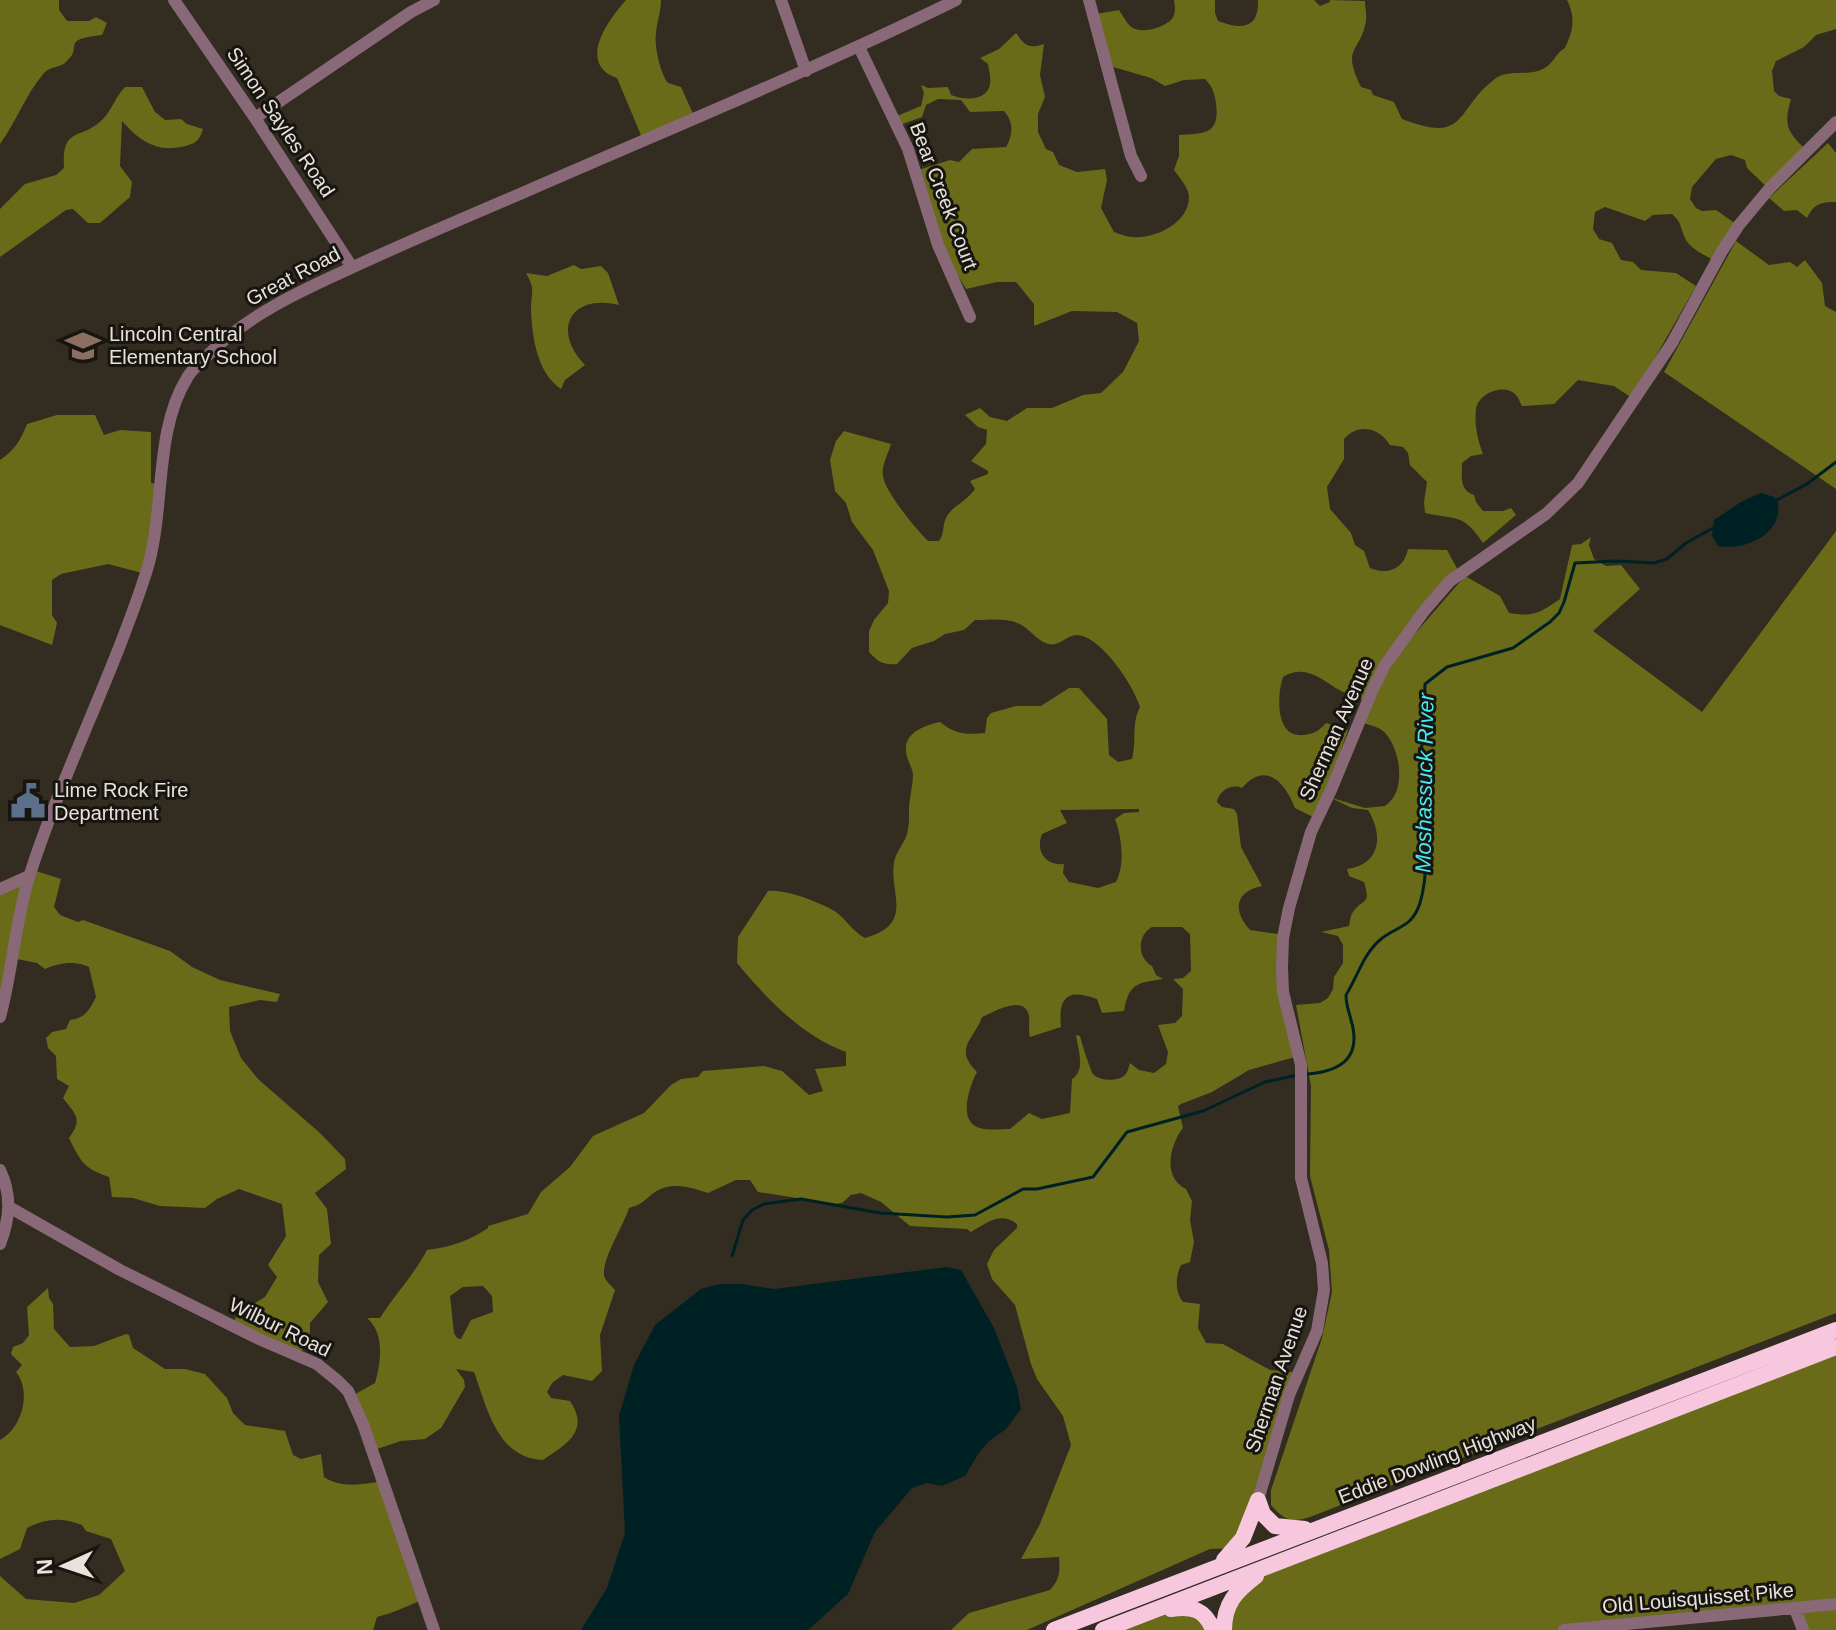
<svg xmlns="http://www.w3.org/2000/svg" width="1836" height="1630" font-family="Arial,sans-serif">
  <rect width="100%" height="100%" fill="#322c21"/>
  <!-- forest -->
  <path fill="#696b19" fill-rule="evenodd" d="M 0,0 L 59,0 L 59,10 L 67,21 L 89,21 L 96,17 L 107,23 L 102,35 C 58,40 85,46 66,62 C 60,68 50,66 44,73 C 26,94 16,122 0,144 Z
    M 626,0 L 661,0 C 661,12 657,21 656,33 C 654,45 660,73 668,83 L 681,87 L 695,118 L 643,140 L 617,78 C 577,64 607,21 626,0 Z
    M 1174,0 L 1215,0 L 1215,13 L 1218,21 C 1242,30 1259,29 1258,0 L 1314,0 L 1320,6 L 1330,2 L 1330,0 L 1365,1 C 1365,7 1367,15 1366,21 C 1360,54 1341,46 1361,87 L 1371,90 L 1373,95 L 1394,102 L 1402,119 C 1469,145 1454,109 1496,78 C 1508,70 1525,75 1538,71 C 1554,66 1554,54 1565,48 C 1573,31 1576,18 1567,0 L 1836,0 L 1836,29 L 1816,35 L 1804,47 L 1776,61 L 1772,71 L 1774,91 L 1779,96 L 1791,99 C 1784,124 1786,130 1804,148 L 1768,188 L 1747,168 L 1745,160 L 1731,155 L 1716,159 L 1692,187 L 1690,199 L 1696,208 L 1702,211 L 1716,210 L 1736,224 L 1711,259 C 1703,254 1689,248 1685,238 C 1680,227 1682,223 1672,214 L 1653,215 L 1645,221 L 1605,207 L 1595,212 L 1593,229 L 1599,239 L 1612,243 L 1621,260 L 1633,262 L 1641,270 L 1676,273 L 1696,286 L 1632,398 L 1614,386 L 1578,380 L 1554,404 L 1522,406 C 1521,404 1518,397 1516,395 C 1504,382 1477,394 1476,410 C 1474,424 1478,441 1483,454 L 1471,456 L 1462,463 C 1462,477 1459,490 1474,495 L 1476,502 L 1483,511 L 1503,511 L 1511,508 L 1516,515 L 1483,543 C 1463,513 1457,520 1425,513 L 1424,502 L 1427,482 L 1410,465 L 1408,453 L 1403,447 L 1390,445 C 1379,427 1358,423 1344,439 L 1344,459 L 1327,487 L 1330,509 L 1351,533 L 1355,545 L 1364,551 L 1370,568 C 1389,576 1404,568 1408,549 L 1447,550 L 1459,572 L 1365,701 C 1357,697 1349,695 1341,691 C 1322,680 1306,663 1283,677 C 1277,695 1275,738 1303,735 C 1314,734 1319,731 1326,723 L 1348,730 L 1317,819 L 1295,808 C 1285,783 1266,760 1242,788 C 1231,783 1219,791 1217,802 L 1222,807 L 1234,809 L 1237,814 L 1241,847 L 1262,886 C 1234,892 1233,911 1250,930 L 1285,935 L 1284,962 L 1295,1057 L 1249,1070 L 1212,1092 L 1181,1104 L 1178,1106 L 1183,1128 C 1171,1143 1161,1177 1186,1189 L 1192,1201 L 1190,1220 L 1194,1242 L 1190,1262 L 1181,1265 C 1175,1277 1175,1292 1183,1302 L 1200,1304 L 1198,1328 L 1206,1343 L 1223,1344 L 1270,1370 L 1300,1373 L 1238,1548 L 1210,1549 L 1027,1630 L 951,1630 L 969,1613 L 1050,1590 C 1060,1579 1060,1571 1059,1557 L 1021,1559 L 1040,1524 L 1071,1445 L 1063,1416 L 1037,1379 L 1031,1364 L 1015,1305 L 992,1279 L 987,1264 L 994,1250 L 1017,1228 L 1017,1224 C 1000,1211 987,1223 971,1232 L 967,1229 L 910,1226 L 881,1202 L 861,1193 L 851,1195 L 842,1203 L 835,1204 L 758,1192 L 750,1180 L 736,1180 L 708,1193 C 689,1187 669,1180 651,1195 C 643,1202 640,1205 629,1208 C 623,1227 603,1256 604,1275 C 605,1281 611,1285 615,1290 L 600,1335 L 602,1371 L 592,1381 L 563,1375 L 552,1383 L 547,1392 L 551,1398 L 570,1401 C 590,1431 567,1444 543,1460 C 497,1458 487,1408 474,1372 L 456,1369 L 464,1380 L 465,1387 L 441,1428 L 425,1439 L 401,1441 L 374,1450 L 352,1396 L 375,1383 C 381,1363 385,1333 367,1318 L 380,1318 C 395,1294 414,1275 427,1250 C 450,1247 469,1241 488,1228 L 488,1226 L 528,1214 L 541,1192 L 570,1167 L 593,1136 L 644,1113 L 671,1085 L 681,1079 L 698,1077 L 703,1071 L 764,1066 L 782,1071 L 809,1095 L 823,1091 L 815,1069 L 846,1066 L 846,1052 C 802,1036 767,999 737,963 L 738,937 L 768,891 C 785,889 820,902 836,912 C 847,920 852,931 865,938 C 915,924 889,894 894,863 C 895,851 907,842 908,829 C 910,819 908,809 910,799 C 911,791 913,782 913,774 C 912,766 906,759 906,751 C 904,732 926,725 940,722 C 955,734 966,735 985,733 L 987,718 L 991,713 L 1016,706 L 1041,706 L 1069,688 L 1079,688 L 1107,719 L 1109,755 L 1118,762 L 1132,759 C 1137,741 1131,724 1140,707 C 1134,686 1101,636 1077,635 C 1066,635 1060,647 1048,644 C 1038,641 1032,632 1023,626 C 1010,617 990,620 975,620 L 964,630 L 945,634 L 934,641 L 912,648 L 897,664 C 883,665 878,662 869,652 L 869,631 L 874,620 L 888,603 L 889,591 L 873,550 L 852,522 L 846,503 L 835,491 L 830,460 L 836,441 L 844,431 L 891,444 C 888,454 881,467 883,476 C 885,492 916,529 928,541 L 939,541 C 945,533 942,524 947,516 C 953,506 967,501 975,489 L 970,481 L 988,474 L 988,471 L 971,461 L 986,444 L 987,430 L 978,427 L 965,415 L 980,408 L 990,417 L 1007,421 L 1027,408 L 1052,408 L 1083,395 L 1101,393 L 1123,372 L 1139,341 L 1137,323 L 1117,312 L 1072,311 L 1034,326 L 1034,304 L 1016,282 L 997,282 L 966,289 L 940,245 L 918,170 L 950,160 L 959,162 L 972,149 L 1006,147 C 1013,135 1014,122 1004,111 L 970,112 L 961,100 L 938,99 L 926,105 L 922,117 L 900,125 L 897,116 L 921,106 L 924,93 L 921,85 L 928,88 L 948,87 L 951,95 C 963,100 987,102 990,84 C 991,78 989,70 988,64 L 980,58 L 999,49 L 1016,33 C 1025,46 1029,49 1044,44 L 1040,75 L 1045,97 L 1038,114 L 1038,132 L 1046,149 L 1053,152 L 1059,165 L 1077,172 L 1105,169 L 1107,180 L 1101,208 L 1114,232 C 1120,234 1127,237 1133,237 C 1155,239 1189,223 1189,197 C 1189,188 1179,177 1174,170 L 1179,156 L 1179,135 C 1205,133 1220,135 1216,103 C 1214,93 1213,87 1205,79 L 1184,80 L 1165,86 L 1151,78 L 1113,67 L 1096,14 L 1119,10 C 1122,14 1126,22 1130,26 C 1141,35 1163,28 1172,19 C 1176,13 1175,6 1174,0 ZM 1139,809 L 1139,812 L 1124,813 L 1115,819 C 1122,838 1125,864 1116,882 L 1098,888 L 1069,882 L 1063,873 L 1064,864 C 1046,866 1035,852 1042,834 L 1067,823 L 1060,810 ZM 1152,927 L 1182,927 L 1190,934 L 1191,971 L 1183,978 L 1173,979 L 1183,989 L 1182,1016 L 1175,1023 L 1158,1025 L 1168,1052 L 1166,1064 L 1154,1073 L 1139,1070 L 1130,1063 C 1129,1066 1128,1072 1125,1075 C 1118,1082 1099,1081 1093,1074 C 1091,1072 1081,1041 1080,1036 L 1076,1035 C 1078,1050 1086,1070 1072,1079 L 1070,1113 L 1042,1119 L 1029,1113 L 1010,1129 C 1000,1129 986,1131 977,1127 C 958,1119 970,1085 977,1072 C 953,1048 974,1040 982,1017 C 993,1012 1025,993 1029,1016 C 1030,1023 1028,1029 1030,1037 L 1061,1027 C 1058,997 1067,988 1097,999 L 1102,1013 L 1124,1011 C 1129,983 1137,983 1163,979 L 1156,975 L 1152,966 C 1137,958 1137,935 1152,927 ZM 483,1286 L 492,1296 L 493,1312 L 471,1320 L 461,1339 L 457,1338 L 454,1333 L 450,1296 L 463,1287 Z
    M 125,87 L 142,87 L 155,112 L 165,120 L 181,119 L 187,124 L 203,129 C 199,142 195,144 181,147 C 155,152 139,140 122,121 L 120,166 L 132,182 L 130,197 L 100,223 L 88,223 L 73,209 L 66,210 L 0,257 L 0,209 L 25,184 L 56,175 L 64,168 C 61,125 82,141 103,119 C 112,110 115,97 125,87 Z
    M 1828,143 L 1836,153 L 1836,202 C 1820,202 1814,204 1807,218 L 1797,210 L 1784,211 L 1769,198 Z
    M 1736,241 L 1769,265 L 1790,262 L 1797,267 L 1805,260 L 1822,283 L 1825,306 L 1836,312 L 1836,489 L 1664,372 Z
    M 574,265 L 581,269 L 601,266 L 608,273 L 619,305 C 571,293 551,330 585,365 L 565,380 L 561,389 C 537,373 532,337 531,309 C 531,291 536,291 526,273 L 547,276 Z
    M 57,415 L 95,415 L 104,435 L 120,430 L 151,432 L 151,483 L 162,485 L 146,574 L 108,564 L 61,574 L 52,580 L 52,615 L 57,623 L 52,645 L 0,625 L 0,460 C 14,451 21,440 27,424 Z
    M 1836,531 L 1836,1313 L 1310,1517 C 1291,1523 1284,1520 1271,1505 L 1271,1490 L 1322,1338 L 1332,1292 L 1329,1250 L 1310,1176 L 1311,1086 L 1296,1005 L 1320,1003 L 1328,998 L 1333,989 L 1334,977 L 1343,963 L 1343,945 L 1338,936 L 1321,932 L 1349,926 C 1350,922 1350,916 1353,912 C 1364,897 1371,906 1364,882 L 1349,876 L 1347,869 C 1380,865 1384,836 1368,810 L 1352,808 L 1329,797 L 1365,808 L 1385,806 C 1408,791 1400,746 1383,731 C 1377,726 1366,724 1359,722 L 1400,651 L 1465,576 L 1500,596 L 1509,613 C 1535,617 1539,613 1560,599 L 1572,545 L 1581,544 L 1591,537 L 1589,545 L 1594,559 L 1606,566 L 1621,565 L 1640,589 L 1593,631 L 1702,712 Z
    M 36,871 L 61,879 L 54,907 L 60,915 L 78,922 L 83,920 L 170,951 L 192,967 L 220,980 L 280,994 L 277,1002 L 260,1000 L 229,1007 L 230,1031 L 241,1058 L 258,1079 L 320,1133 L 345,1159 L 346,1169 L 315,1193 L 327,1209 L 331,1244 L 319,1255 L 318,1282 L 328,1302 L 310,1323 L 310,1334 L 301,1352 L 233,1324 L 237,1314 L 265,1297 L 277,1277 L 268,1265 L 286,1236 L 282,1204 L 239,1189 L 217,1199 L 205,1208 L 160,1206 L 133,1198 L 112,1197 L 109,1177 C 83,1168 81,1162 69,1138 C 83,1119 76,1115 63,1098 L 69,1086 L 57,1079 L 56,1056 L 48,1048 L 46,1038 L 52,1032 L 66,1029 L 70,1020 C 86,1018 89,1010 96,997 L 89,967 C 75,960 58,963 45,969 L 37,963 L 17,959 L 0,1023 L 0,890 Z
    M 48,1288 L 49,1298 L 53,1304 L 54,1329 L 70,1347 L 94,1346 L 126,1334 L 129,1335 L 133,1348 L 165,1369 L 185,1369 L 205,1374 L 227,1398 L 233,1413 L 245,1425 L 285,1431 L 293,1455 L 301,1459 L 321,1454 L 324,1477 C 340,1488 363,1485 381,1481 L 423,1600 C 406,1606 394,1613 377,1617 L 373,1630 L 0,1630 L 0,1576 L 26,1599 L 74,1603 L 99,1595 L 125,1571 L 111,1539 L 86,1531 L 82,1525 C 61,1517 47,1518 27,1528 L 20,1549 L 0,1559 L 0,1440 C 22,1428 32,1392 16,1372 L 22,1365 L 11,1354 L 13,1347 L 23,1343 L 29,1335 L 27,1307 Z
    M 1836,1347 L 1836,1630 L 1803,1630 L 1794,1609 L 1615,1630 L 1228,1630 C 1239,1590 1247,1587 1280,1565 Z
    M 1195,1609 L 1214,1630 L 1104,1630 L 1144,1616 Z"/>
  <!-- water -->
  <path fill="#002124" d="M 1761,493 L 1774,497 L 1778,502 C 1783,534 1746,551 1718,546 L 1712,536 L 1714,520 L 1741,502 Z
    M 947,1267 L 961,1270 L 994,1328 L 1017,1387 L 1021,1409 L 1006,1429 L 988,1442 L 978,1454 L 965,1476 L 942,1486 L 926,1483 L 912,1488 L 875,1532 L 848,1594 L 808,1630 L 581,1630 L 607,1588 L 625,1533 L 619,1416 L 634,1365 L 655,1325 L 701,1289 L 719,1284 L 742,1284 L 774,1289 Z"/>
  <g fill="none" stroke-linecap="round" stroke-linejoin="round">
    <!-- stream -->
    <path stroke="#002124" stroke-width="3" d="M 1775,501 L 1807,484 L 1836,462
      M 1308,1074 C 1342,1071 1362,1057 1351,1020 C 1349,1011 1346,1006 1346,995 C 1358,976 1363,954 1381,939 C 1397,926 1412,928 1420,903 C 1432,863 1422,816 1421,775 C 1421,745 1424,714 1425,684 L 1447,667 L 1513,648 L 1550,622 L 1559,613 L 1564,602 L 1575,563 L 1616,561 L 1654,563 L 1667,559 L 1686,543 L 1713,528
      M 732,1256 L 743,1220 L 752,1210 L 764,1204 L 801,1199 L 880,1213 L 947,1217 L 975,1215 L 1023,1189 L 1037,1189 L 1093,1177 L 1127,1132 L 1203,1111 L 1265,1082 L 1298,1075"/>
    <!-- minor -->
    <path stroke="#896978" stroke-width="12" d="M 174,0 L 255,118 L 352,267
      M 781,0 L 806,71
      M 1089,0 L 1131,156 L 1141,176
      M 859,47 L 908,149 L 938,245 L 970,317
      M 255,118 L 411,12 L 434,0
      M 0,889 L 29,876
      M 0,1017 C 13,970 15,920 30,874 C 63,772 113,675 146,573 C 166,512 153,433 187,378 C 192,369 201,362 208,355 C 248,315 300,291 351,268 C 405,243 459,220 513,197 C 661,132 811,71 956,0
      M 0,1170 C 12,1195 10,1218 0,1244
      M 9,1207 L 120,1270 L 259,1339 L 317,1364 L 338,1381 L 348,1391 L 363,1424 L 434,1630
      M 1258,1500 L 1289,1395 L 1317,1331 L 1324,1290 L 1322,1263 L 1301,1178 L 1301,1065 L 1283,992 L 1282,968 L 1283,938 L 1289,908 L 1311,832 L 1331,790 L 1372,691 L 1385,665 L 1424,611 L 1450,581 L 1546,514 L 1578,483 L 1672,343 L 1722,251 L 1739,225 L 1769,189 L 1836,122
      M 1795,1609 L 1803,1630
      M 1564,1630 L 1836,1604"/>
    <!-- highway -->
    <path stroke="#f6c7dd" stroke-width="16" d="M 1258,1500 L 1263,1514 L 1275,1526 L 1305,1529
      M 1224,1560 L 1243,1538 L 1258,1500
      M 1171,1609 C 1192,1606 1205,1609 1213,1630
      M 1054,1630 L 1836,1330
      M 1103,1630 L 1836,1347
      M 1224,1630 C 1224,1604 1236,1591 1256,1576"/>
  </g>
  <!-- icons -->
  <defs>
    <g id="school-bare" transform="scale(2.76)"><path d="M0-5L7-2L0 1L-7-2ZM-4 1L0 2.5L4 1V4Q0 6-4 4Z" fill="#8d6e63" stroke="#181510" stroke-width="2.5" paint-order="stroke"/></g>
    <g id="civic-bare" transform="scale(2.76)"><path d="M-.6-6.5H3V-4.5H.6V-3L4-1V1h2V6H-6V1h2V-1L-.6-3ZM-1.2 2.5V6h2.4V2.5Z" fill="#5c6f8a" stroke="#181510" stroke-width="2.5" paint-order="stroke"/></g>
  </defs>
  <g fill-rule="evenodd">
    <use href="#school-bare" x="83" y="346"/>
    <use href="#civic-bare" x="28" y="801"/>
  </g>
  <g text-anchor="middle" stroke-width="6" stroke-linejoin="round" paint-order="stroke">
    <!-- street labels -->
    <g font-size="20" fill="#e7e3dc" stroke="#181510">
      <text transform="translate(281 122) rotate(56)" y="7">Simon Sayles Road</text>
      <text transform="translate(944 196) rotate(69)" y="7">Bear Creek Court</text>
      <text transform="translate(293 276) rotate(-28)" y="7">Great Road</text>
      <text transform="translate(1336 729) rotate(-66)" y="7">Sherman Avenue</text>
      <text transform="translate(280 1327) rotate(26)" y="7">Wilbur Road</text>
      <text transform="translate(1276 1379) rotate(-71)" y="7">Sherman Avenue</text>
      <text transform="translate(1437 1460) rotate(-21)" y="7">Eddie Dowling Highway</text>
      <text transform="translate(1698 1598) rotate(-5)" y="7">Old Louisquisset Pike</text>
    </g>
    <!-- poi labels -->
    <g font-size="20" fill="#e7e3dc" stroke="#181510" text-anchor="start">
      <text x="109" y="341">Lincoln Central<tspan x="109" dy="23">Elementary School</tspan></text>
      <text x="54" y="797">Lime Rock Fire<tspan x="54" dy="23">Department</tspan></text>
    </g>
    <!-- water labels -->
    <g font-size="22" font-style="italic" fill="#46eaf5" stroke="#181510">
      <text transform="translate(1424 783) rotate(-89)" y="8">Moshassuck River</text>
    </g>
  </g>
  <!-- north arrow -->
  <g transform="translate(64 1566) rotate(267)" stroke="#181510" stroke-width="6" paint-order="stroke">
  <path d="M0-6L14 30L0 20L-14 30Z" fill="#e7e3dc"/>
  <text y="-12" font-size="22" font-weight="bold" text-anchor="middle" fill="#e7e3dc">N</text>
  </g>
</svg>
